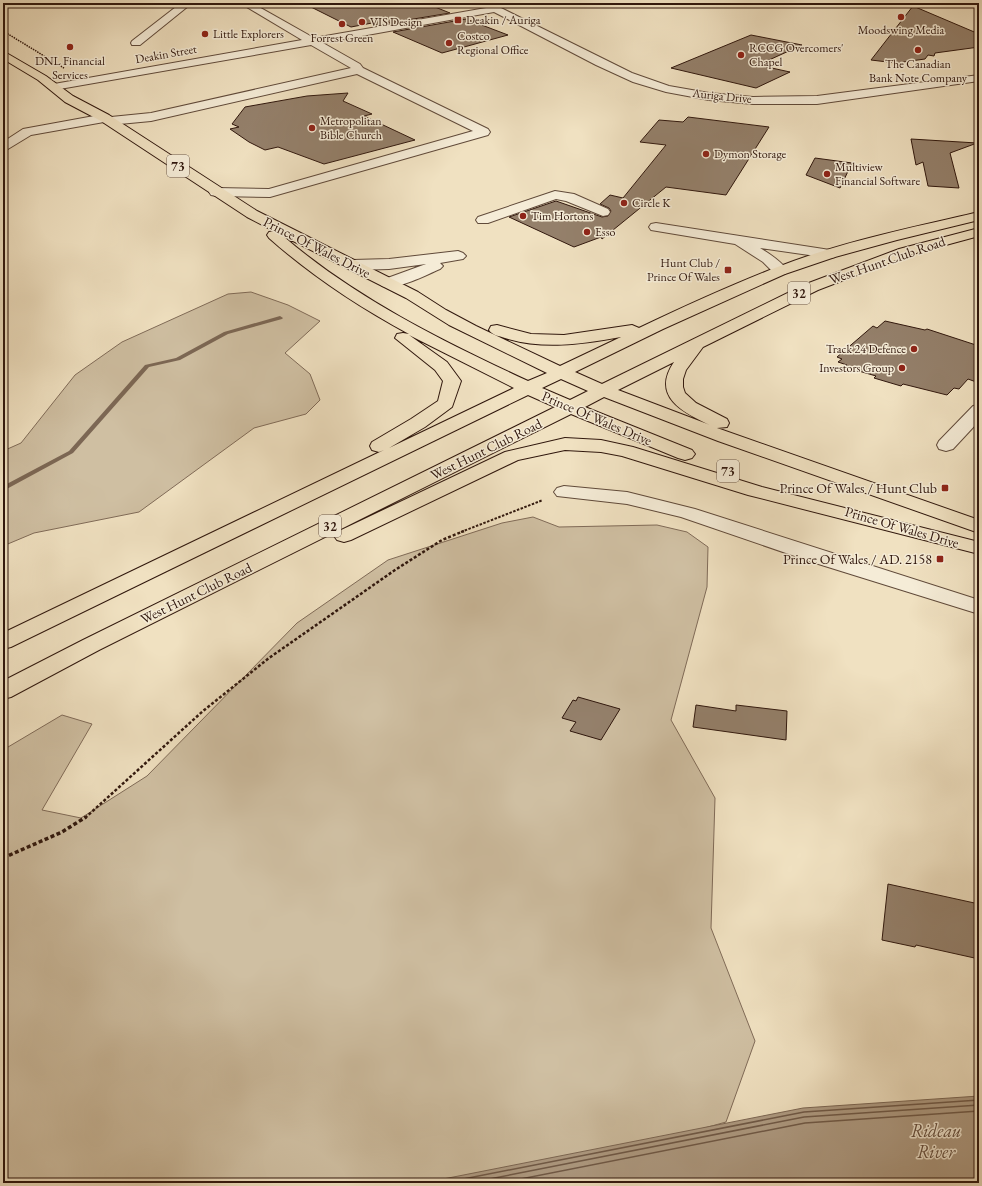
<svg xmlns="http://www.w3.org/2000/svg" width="982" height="1186" font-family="'EB Garamond',serif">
  <rect width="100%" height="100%" fill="#f0e1c1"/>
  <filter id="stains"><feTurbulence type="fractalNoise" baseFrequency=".005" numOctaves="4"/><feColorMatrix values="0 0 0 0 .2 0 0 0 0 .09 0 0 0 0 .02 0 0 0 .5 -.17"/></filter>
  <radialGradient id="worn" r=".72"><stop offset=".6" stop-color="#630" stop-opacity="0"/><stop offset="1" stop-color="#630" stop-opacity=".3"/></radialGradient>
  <!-- green -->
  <path fill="#cfbfa2" stroke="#806b58" d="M 251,292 L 288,305 L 320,321 L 285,353 L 310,374 L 320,400 L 306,414 L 254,428 L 139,512 L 34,533 L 3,546 L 3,451 L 21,443 L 75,375 L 122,342 L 228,294 Z
    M 533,517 L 559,527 L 657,525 L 687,532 L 708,547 L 707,587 L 671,720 L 715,798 L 711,928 L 755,1041 L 726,1122 L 507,1183 L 3,1183 L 3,750 L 62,715 L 92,724 L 42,810 L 81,818 L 147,776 L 297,623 L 388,560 L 502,523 Z"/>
  <!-- water -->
  <path fill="#af9c84" stroke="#7c6754" d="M 979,1096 L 979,1183 L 423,1183 L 803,1108 Z"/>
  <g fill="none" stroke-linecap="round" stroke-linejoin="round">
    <!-- shore -->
    <path stroke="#705a48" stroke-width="1.5" d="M 443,1183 L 804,1112 L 979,1100
      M 469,1183 L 804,1117 L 979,1105
      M 500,1183 L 805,1123 L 979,1111"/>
    <!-- stream -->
    <path fill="#7c6754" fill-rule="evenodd" d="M 280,316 L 283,318 L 282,319 L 228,334 L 180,360 L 149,367 L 73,453 L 3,491 L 3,486 L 69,451 L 145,365 L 176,358 L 224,332 Z"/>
  </g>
  <!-- building -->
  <path fill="#94806b" stroke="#30170d" d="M 303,3 L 425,3 L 450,13 L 377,25 L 372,23 L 351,27 Z
    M 913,6 L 979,34 L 979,47 L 935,53 L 934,56 L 928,55 L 925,59 L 896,63 L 871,60 Z
    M 466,19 L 508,35 L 442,53 L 393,32 Z
    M 751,35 L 802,45 L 758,65 L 790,72 L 756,88 L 671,68 Z
    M 348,93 L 343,101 L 372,114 L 364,116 L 415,140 L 324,164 L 278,147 L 265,150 L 249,142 L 230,129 L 239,127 L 232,124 L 245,107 L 307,96 Z
    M 688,117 L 769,127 L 726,195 L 666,187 L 602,239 L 601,237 L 574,247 L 509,217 L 556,201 L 602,217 L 608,216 L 611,211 L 609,208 L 600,204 L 610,195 L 623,198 L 666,145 L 640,142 L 659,120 L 683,122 Z
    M 911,139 L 977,143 L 950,153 L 959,188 L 928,186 L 923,162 L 916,165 Z
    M 815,158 L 852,163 L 840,188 L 806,175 Z
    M 885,321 L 925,330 L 927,329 L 979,346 L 979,383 L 968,379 L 959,389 L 954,388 L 947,395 L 903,384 L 901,386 L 874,378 L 876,376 L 845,367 L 847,365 L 838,362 L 842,359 L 837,357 L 873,326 L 877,328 Z
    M 578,697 L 620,709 L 601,740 L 570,731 L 576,722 L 562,718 L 573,700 L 576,701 Z
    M 696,705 L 736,711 L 736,705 L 787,711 L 786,740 L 693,727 Z
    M 888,884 L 979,904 L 979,959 L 916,945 L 915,947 L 882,940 Z"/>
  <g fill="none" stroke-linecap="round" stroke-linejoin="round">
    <!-- minor casing -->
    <g stroke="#604a3a" stroke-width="2">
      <path id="minor" d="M 181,3 L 192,3 L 140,45 L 132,45 L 131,43 L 132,41 Z
        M 240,3 L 252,3 L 314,38 L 486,8 L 479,3 L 491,3 L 632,73 L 669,86 L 709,93 L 753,97 L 817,96 L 979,75 L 979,81 L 817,104 L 753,104 L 709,100 L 666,92 L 633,82 L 596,65 L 494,12 L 323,43 L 360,64 L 363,68 L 488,129 L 490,132 L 488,135 L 270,197 L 216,196 L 211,195 L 209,192 L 211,189 L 216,188 L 269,189 L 473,131 L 357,74 L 151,121 L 109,125 L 104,122 L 31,135 L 3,152 L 3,142 L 23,129 L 105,114 L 111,117 L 151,113 L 351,68 L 311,45 L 54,90 L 48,87 L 54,84 L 302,40 Z
        M 555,191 L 574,194 L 608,209 L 610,212 L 608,215 L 603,216 L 566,201 L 556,199 L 488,223 L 478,223 L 476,220 L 478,217 Z
        M 656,223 L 830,250 L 835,251 L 837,254 L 835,257 L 830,258 L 760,248 C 770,254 781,261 788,271 L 785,274 L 775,274 L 763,262 L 735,244 L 651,230 L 649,227 L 651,224 Z
        M 458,251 L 463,253 L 466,256 L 463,259 L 440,263 L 443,266 L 440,269 C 426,275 398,290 382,286 L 380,283 L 382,280 L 426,264 L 389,269 L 353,270 L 348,268 L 345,265 L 348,262 L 353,260 L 389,259 Z
        M 979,405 L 979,421 L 953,449 L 946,451 L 939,449 L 937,445 L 939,441 L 973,406 Z
        M 564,486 L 627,492 L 695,509 L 979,600 L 979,614 L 812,562 L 681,517 L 627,504 L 557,496 L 554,492 L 557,488 Z"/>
    </g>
    <!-- major casing -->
    <g stroke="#30170d" stroke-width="2">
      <path id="major" d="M 3,51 L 46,76 L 73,96 L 109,115 L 257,211 L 418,292 L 446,310 L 476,326 L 560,366 L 621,337 C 582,344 543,350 505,338 C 499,336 492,335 489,330 L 491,326 L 497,325 L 531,334 L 564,335 L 632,325 L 639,328 C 683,307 729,286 775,268 C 840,242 910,228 979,212 L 979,220 L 897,240 L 835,257 L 785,274 L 663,329 L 575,372 L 602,384 L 806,284 L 899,249 L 979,228 L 979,236 L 909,255 L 818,290 L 703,347 L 686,370 L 683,379 L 683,387 L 685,393 L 696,403 L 727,419 L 729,423 L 727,427 L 717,428 L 979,520 L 979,533 L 718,441 L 604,397 L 585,407 L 692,450 L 695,454 L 692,458 L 685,460 L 678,458 L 571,414 L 99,650 L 11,697 L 3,699 L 3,681 L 83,640 L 555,407 L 528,395 L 11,647 L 3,649 L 3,633 L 384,450 L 379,452 L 372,450 L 370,446 L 372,442 L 411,419 L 438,401 L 443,381 L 435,370 L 395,338 L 397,334 L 403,333 L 409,334 C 359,307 312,276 269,238 L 267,235 L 269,232 L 274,231 L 247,217 L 101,121 L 65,102 L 38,80 L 3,59 ZM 283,236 L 406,298 L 449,325 L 547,373 L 528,381 C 442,341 355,298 283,236 ZM 409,335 L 514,388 L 389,448 L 425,427 L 452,407 L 461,381 L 447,362 ZM 674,362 C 651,396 682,412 710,425 L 618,390 ZM 561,379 L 588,391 L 570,400 L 542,388 Z
        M 565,438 L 601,440 L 633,447 L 762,487 L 979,542 L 979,554 L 748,495 L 622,456 L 601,452 L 565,450 L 518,460 L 351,540 L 344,542 L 337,540 L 334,536 L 337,532 L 505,452 Z"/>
    </g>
    <!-- path-far3 -->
    <path stroke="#30170d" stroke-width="1.5" stroke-dasharray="1.5 1" stroke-linecap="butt" d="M 3,31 L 64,68"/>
    <!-- path-far2 -->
    <path stroke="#30170d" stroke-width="2" stroke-dasharray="2.5 1.5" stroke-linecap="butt" d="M 461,532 L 543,500"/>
    <!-- path-far1 -->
    <path stroke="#30170d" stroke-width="2.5" stroke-dasharray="3 2" stroke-linecap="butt" d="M 85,818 L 203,711 L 269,658 L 395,570 L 442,540 L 464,531"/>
    <!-- path -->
    <path stroke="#30170d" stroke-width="3.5" stroke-dasharray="4 2.5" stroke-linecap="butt" d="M 3,858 L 62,832 L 86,817"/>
    <!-- minor -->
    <use href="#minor" fill="#f5ecd7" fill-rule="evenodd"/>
    <!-- major -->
    <use href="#major" fill="#f0e1c1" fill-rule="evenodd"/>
  </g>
  <!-- markers -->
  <g fill="#8f2418" stroke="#f5ecd7" stroke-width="1.5">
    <circle cx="901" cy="17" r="4"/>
    <rect x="454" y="16" width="8" height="8" rx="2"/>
    <circle cx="362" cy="22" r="4"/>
    <circle cx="342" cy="24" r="4"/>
    <circle cx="205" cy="34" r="4"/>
    <circle cx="449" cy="43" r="4"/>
    <circle cx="70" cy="47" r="4"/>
    <circle cx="918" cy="50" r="4"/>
    <circle cx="741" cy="55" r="4"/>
    <circle cx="312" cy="128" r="4"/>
    <circle cx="706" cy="154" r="4"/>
    <circle cx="827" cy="174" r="4"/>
    <circle cx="624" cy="203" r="4"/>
    <circle cx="523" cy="216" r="4"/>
    <circle cx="587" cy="232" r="4"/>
    <rect x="724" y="266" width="8" height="8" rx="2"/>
    <circle cx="914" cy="349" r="4"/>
    <circle cx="902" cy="368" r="4"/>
    <rect x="941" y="484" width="8" height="8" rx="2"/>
    <rect x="936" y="555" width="8" height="8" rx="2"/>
  </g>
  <g text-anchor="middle" stroke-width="3" stroke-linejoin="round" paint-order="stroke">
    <!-- far-poi labels -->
    <g font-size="12" fill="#30170d" stroke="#f5ecd7" text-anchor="start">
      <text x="466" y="24">Deakin / Auriga</text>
      <text x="370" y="26">VIS Design</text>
      <text x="901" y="34" text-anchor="middle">Moodswing Media</text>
      <text x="213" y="38">Little Explorers</text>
      <text x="457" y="40">Costco<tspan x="457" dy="14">Regional Office</tspan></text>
      <text x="342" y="42" text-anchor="middle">Forrest Green</text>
      <text x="749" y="52">RCCG Overcomers'<tspan x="749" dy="14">Chapel</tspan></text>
      <text x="70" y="65" text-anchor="middle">DNL Financial<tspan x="70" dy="14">Services</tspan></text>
      <text x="918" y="68" text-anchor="middle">The Canadian<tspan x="918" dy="14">Bank Note Company</tspan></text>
      <text x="320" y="125">Metropolitan<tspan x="320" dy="14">Bible Church</tspan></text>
      <text x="714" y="158">Dymon Storage</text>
      <text x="835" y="171">Multiview<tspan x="835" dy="14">Financial Software</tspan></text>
      <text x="632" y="207">Circle K</text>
      <text x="531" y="220">Tim Hortons</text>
      <text x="595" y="236">Esso</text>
      <text x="720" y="267" text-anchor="end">Hunt Club /<tspan x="720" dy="14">Prince Of Wales</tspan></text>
      <text x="906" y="353" text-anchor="end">Track 24 Defence</text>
      <text x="894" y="372" text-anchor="end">Investors Group</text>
    </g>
    <!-- far-street labels -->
    <g font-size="12" fill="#30170d" stroke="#f5ecd7">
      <text transform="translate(166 54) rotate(-10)" y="4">Deakin Street</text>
      <text transform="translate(722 96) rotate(6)" y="4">Auriga Drive</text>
    </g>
    <!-- shield labels -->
    <g fill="#f5ecd7" stroke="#6b574a" stroke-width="1">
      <rect x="167" y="155" width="22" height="22" rx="3"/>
      <rect x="788" y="282" width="22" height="22" rx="3"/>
      <rect x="717" y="460" width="22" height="22" rx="3"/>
      <rect x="319" y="515" width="22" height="22" rx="3"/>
    </g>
    <g font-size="13" font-weight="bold" fill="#30170d">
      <text x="178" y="171">73</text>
      <text x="799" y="298">32</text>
      <text x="728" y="476">73</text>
      <text x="330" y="531">32</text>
    </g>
    <!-- street labels -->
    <g font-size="14" fill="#30170d" stroke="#f5ecd7">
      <text transform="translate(317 247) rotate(27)" y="5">Prince Of Wales Drive</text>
      <text transform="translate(887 260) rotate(-19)" y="5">West Hunt Club Road</text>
      <text transform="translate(597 418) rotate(23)" y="5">Prince Of Wales Drive</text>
      <text transform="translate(486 449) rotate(-26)" y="5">West Hunt Club Road</text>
      <text transform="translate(902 527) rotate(16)" y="5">Prince Of Wales Drive</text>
      <text transform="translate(196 593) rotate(-26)" y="5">West Hunt Club Road</text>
    </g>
    <!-- poi labels -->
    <g font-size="14" fill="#30170d" stroke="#f5ecd7" text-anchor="end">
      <text x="937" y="493">Prince Of Wales / Hunt Club</text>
      <text x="932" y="564">Prince Of Wales / AD. 2158</text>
    </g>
    <!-- near-water labels -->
    <g font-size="18" font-style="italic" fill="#634c3d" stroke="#f5ecd7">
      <text x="936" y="1137">Rideau<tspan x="936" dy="21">River</tspan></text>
    </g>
  </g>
  <!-- margin -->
  <rect width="982" height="1186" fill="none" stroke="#f0e1c1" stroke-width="16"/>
  <rect x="4" y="4" width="974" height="1178" fill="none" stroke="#30170d" stroke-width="2"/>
  <rect x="8" y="8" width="966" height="1170" fill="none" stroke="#30170d"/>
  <rect width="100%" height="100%" filter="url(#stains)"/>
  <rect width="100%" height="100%" fill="url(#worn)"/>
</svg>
